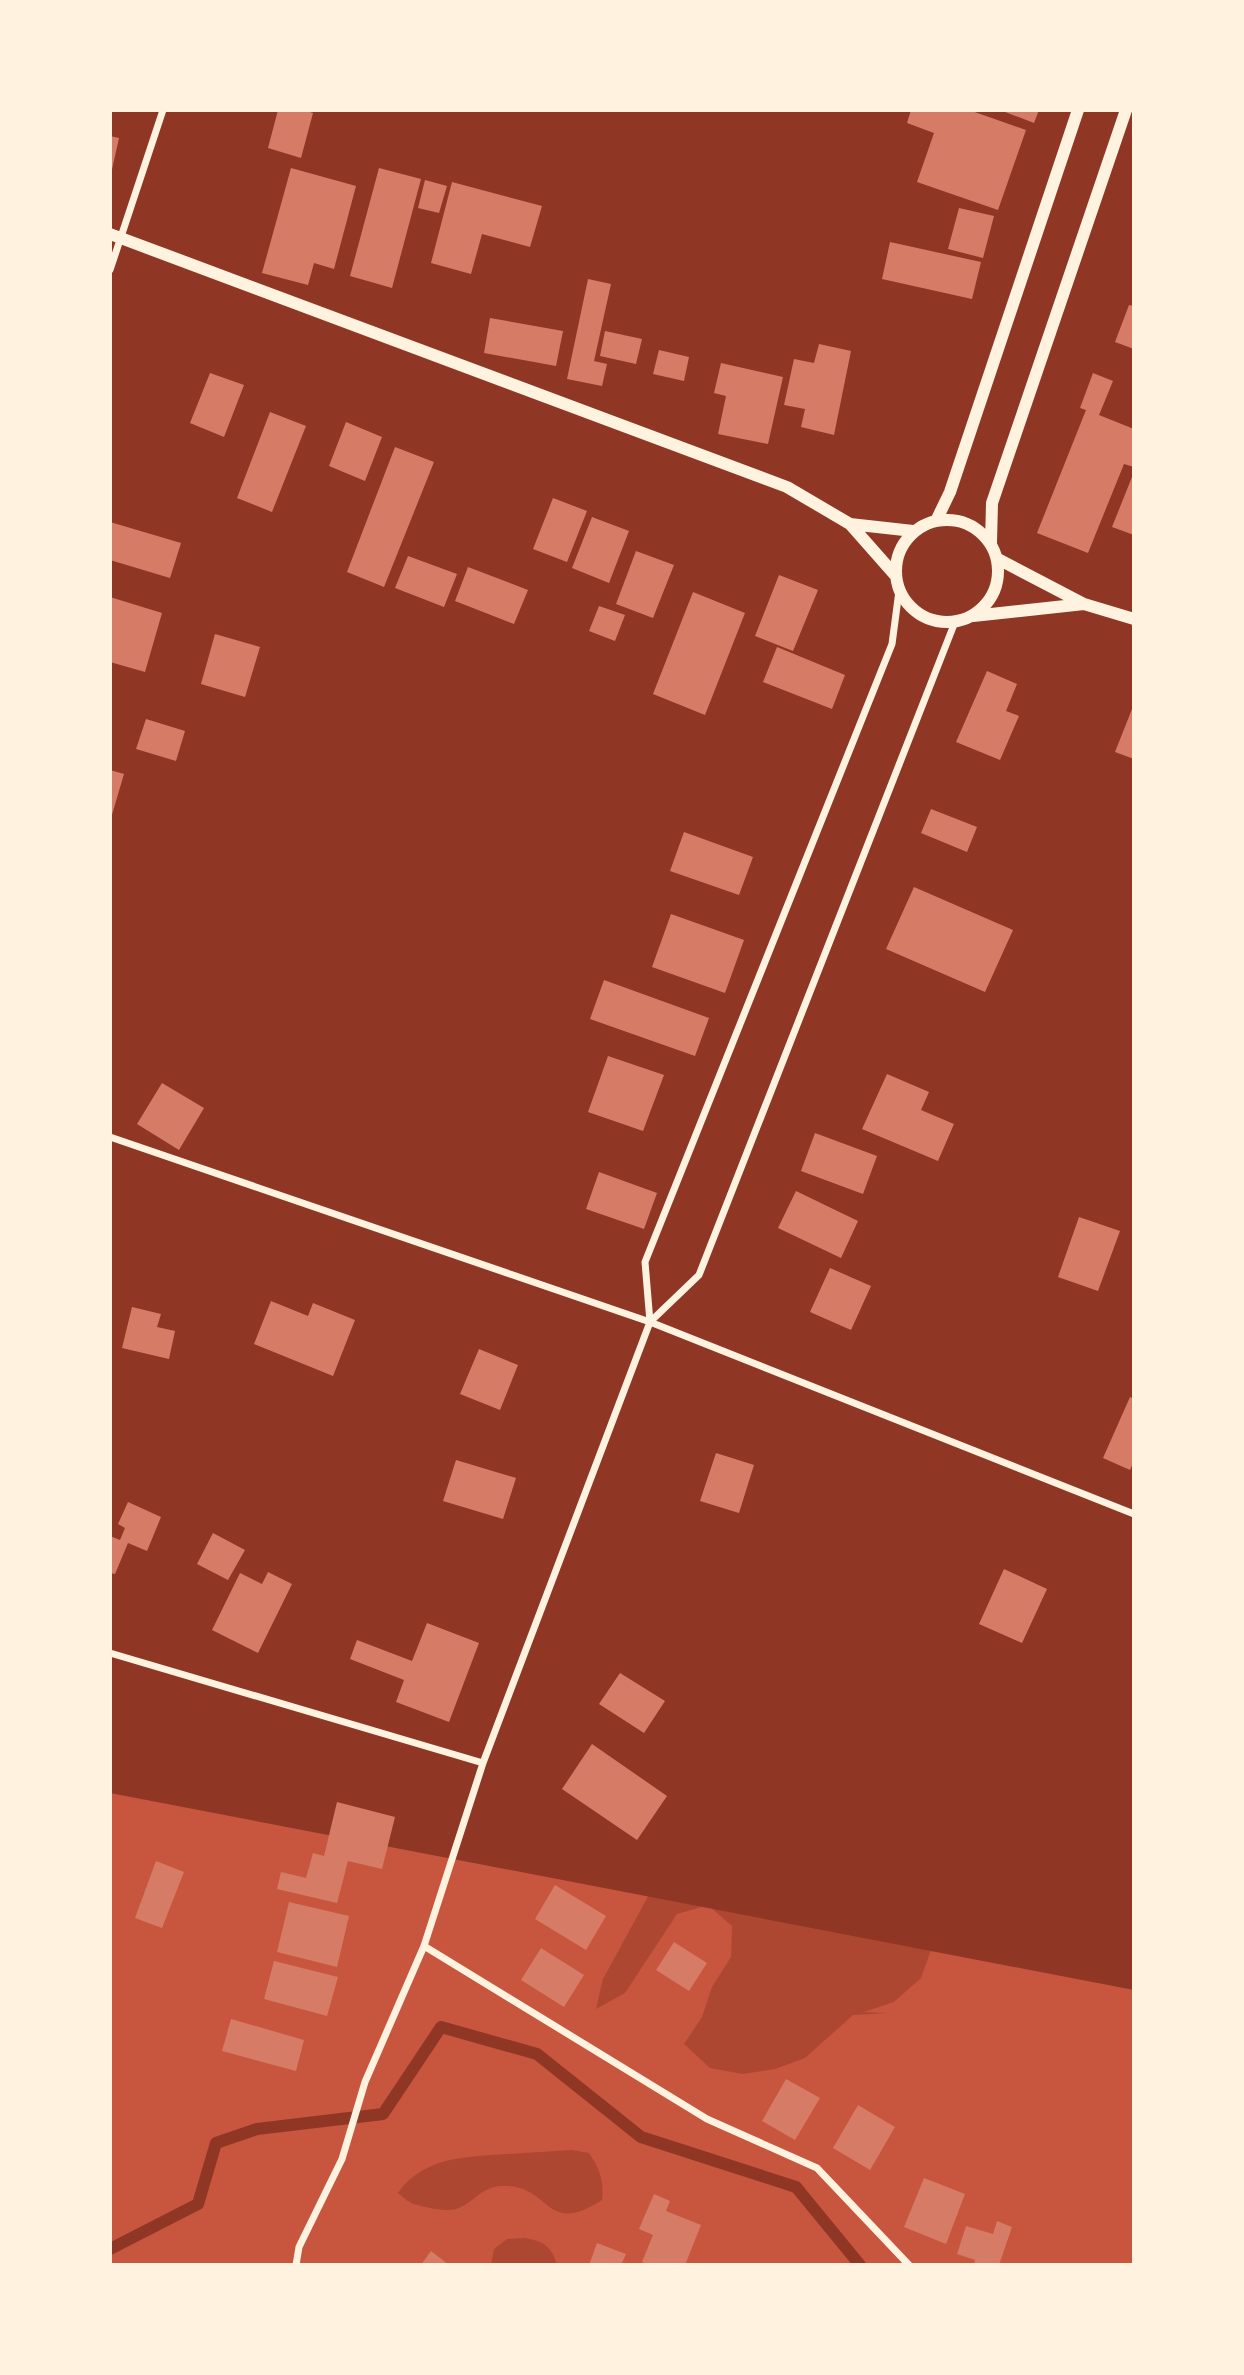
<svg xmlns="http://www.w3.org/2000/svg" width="1244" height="2375" font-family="Mulish,sans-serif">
  <rect width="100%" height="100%" fill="#c8553d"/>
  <!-- green -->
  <path fill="#ae4732" d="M 681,1836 L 932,1947 L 921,1978 L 894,2002 L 864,2012 L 887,2013 L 853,2015 L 805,2058 L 775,2069 L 742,2074 L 710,2068 L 684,2044 L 702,2017 L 712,1987 L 731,1957 L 732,1926 L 708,1905 L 677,1914 L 625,1993 L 596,2009 L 603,1979 Z
    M 572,2150 L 589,2153 C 600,2169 604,2181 602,2200 C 543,2238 552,2183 501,2186 C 482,2187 475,2201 459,2208 C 448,2213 422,2207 411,2203 C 407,2201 402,2196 398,2193 C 424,2156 466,2157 507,2154 C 529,2153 551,2151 572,2150 Z
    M 524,2238 C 543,2241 552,2246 557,2265 L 491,2265 L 494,2249 L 507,2239 Z"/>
  <!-- water -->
  <path fill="#8f3625" d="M 110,110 L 1134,110 L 1134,1990 L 110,1793 Z"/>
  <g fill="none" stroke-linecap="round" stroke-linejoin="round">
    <!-- stream -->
    <path stroke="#8f3625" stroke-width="12" d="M 110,2249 L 198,2204 L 216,2143 L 257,2129 L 383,2114 L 441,2027 L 537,2054 L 641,2137 L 796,2187 L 860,2265"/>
  </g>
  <!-- building -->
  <path fill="#d67c66" d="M 278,110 L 304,110 L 313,113 L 301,158 L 268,148 Z
    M 911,110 L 969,110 L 1026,130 L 998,210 L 917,182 L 934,133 L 907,123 Z
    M 1000,110 L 1039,110 L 1034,123 Z
    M 110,136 L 119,138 L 111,174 L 110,174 Z
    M 291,168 L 356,186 L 334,269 L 314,263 L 308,285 L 262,273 Z
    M 379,168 L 421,179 L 392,288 L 350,276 Z
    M 425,180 L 447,186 L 439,213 L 418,208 Z
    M 452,182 L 542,206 L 530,247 L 482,234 L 471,274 L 431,263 Z
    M 959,208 L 994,216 L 983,258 L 948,249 Z
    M 890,242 L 981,262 L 972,299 L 882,279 Z
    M 588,279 L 611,284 L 594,361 L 607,364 L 602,386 L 567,379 Z
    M 1129,305 L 1134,306 L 1134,349 L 1115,342 Z
    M 490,318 L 563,331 L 556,366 L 484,353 Z
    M 605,331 L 642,339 L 636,364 L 600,356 Z
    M 819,344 L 851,351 L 834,435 L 801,427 L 805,409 L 784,405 L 794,359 L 814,363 Z
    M 659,350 L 689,357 L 684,381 L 653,374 Z
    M 721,363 L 783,377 L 768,444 L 718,434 L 726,396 L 714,393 Z
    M 210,373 L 244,385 L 224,437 L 190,423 Z
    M 1093,373 L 1113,381 L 1099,415 L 1134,429 L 1134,467 L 1124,464 L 1088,553 L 1037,533 L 1086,410 L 1080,408 Z
    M 270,412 L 306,426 L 272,512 L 237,498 Z
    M 346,422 L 382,437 L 365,481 L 329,466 Z
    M 395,447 L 434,462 L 384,587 L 347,572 Z
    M 1134,472 L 1134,535 L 1112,527 Z
    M 553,498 L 587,511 L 567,562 L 533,549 Z
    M 592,517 L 629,531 L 609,583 L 572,568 Z
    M 110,522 L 181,543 L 170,578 L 110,560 Z
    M 636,551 L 674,565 L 653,618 L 616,604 Z
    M 408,556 L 457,574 L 444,607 L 395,588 Z
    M 468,567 L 528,590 L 514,624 L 455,601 Z
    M 779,575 L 818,590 L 793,651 L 755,636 Z
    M 693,592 L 745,613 L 705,715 L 653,694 Z
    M 110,597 L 162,613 L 145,672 L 110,662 Z
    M 599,606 L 625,615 L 615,641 L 589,631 Z
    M 215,634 L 260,647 L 245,697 L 201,684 Z
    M 777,647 L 845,675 L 832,709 L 763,682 Z
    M 987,671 L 1017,684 L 1006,711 L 1019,716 L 1000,760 L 956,742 Z
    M 1134,704 L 1134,759 L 1115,752 Z
    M 146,719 L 185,731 L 176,761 L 136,749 Z
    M 110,770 L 124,774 L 111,818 L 110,817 Z
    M 931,809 L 977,827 L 967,852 L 921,833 Z
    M 684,832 L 753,857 L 739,895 L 670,871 Z
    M 914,887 L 1013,930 L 985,992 L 886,949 Z
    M 671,914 L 744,940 L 725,993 L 652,967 Z
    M 604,980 L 709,1018 L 695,1056 L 590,1019 Z
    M 608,1056 L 664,1075 L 643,1131 L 588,1112 Z
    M 887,1074 L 929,1092 L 921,1110 L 954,1124 L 938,1161 L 862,1129 Z
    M 162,1083 L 204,1108 L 179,1150 L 137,1124 Z
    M 815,1133 L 877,1156 L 863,1194 L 801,1171 Z
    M 599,1172 L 657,1193 L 644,1229 L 586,1209 Z
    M 796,1191 L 858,1221 L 841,1258 L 778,1228 Z
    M 1079,1217 L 1120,1231 L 1098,1291 L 1058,1277 Z
    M 830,1268 L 871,1286 L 851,1330 L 810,1312 Z
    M 271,1301 L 308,1316 L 313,1303 L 355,1320 L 333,1376 L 254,1344 Z
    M 132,1307 L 161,1314 L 157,1327 L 175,1331 L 169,1359 L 122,1348 Z
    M 479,1349 L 518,1365 L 500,1410 L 460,1394 Z
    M 1130,1397 L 1134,1399 L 1134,1461 L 1130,1470 L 1103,1458 Z
    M 716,1453 L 754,1465 L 739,1513 L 700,1501 Z
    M 456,1460 L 516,1478 L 503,1519 L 443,1501 Z
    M 128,1502 L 161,1517 L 147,1551 L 128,1543 L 115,1574 L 110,1573 L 110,1536 L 120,1540 L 125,1528 L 118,1524 Z
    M 213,1533 L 245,1550 L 228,1580 L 197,1564 Z
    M 1004,1569 L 1047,1589 L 1022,1643 L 979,1624 Z
    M 268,1572 L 292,1584 L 258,1653 L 212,1630 L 240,1573 L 262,1584 Z
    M 427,1623 L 479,1643 L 449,1722 L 396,1702 L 404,1680 L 350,1659 L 357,1640 L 412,1661 Z
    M 620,1673 L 665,1701 L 644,1733 L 599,1704 Z
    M 592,1744 L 667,1796 L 637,1840 L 562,1789 Z
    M 337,1802 L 395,1817 L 382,1869 L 348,1861 L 337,1903 L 277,1889 L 281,1872 L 306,1878 L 313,1853 L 324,1856 Z
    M 156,1861 L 184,1872 L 162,1928 L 135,1918 Z
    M 555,1885 L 606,1916 L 586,1950 L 535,1919 Z
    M 289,1902 L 349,1916 L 337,1967 L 277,1952 Z
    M 674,1942 L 707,1963 L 689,1991 L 656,1970 Z
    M 541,1948 L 584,1975 L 564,2007 L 521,1980 Z
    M 274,1961 L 338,1977 L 327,2016 L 264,1999 Z
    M 231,2019 L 304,2040 L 296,2071 L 222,2051 Z
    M 786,2079 L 820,2098 L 795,2140 L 762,2121 Z
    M 858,2105 L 895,2127 L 870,2170 L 833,2148 Z
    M 924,2178 L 965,2194 L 946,2244 L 904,2227 Z
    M 654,2194 L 670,2201 L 666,2211 L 701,2225 L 685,2265 L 649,2265 L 642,2262 L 653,2235 L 639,2229 Z
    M 997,2221 L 1012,2227 L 999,2265 L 974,2265 L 975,2260 L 957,2254 L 966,2226 L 993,2234 Z
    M 597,2243 L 626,2254 L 621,2265 L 589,2265 Z
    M 431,2251 L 449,2265 L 421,2265 Z"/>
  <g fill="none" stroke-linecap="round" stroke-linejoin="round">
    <!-- minor -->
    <path stroke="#fff3e0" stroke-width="7" d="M 110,270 L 163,110
      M 110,1137 L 650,1322 L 1134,1514
      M 650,1322 L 699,1275 L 955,622
      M 110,1653 L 483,1763
      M 424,1946 L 707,2119 L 817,2168 L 909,2265
      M 296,2265 L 299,2247 L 342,2159 L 365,2082 L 424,1946 L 483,1763 L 650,1322 L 645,1262 L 892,644 L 899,591"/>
    <!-- tertiary -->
    <path stroke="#fff3e0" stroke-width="12" d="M 110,234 L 787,487 L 850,524 L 895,575
      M896 571a51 51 0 1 1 102 0a51 51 0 1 1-102 0Z
      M 936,521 L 950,492 L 1078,110
      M 850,524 L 913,531
      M 991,543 L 992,503 L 1126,110
      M 998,559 L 1084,604 L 1134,619
      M 973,616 L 1084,604"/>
  </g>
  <!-- border -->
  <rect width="1244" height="2375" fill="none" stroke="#fff3e0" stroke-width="224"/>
</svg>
